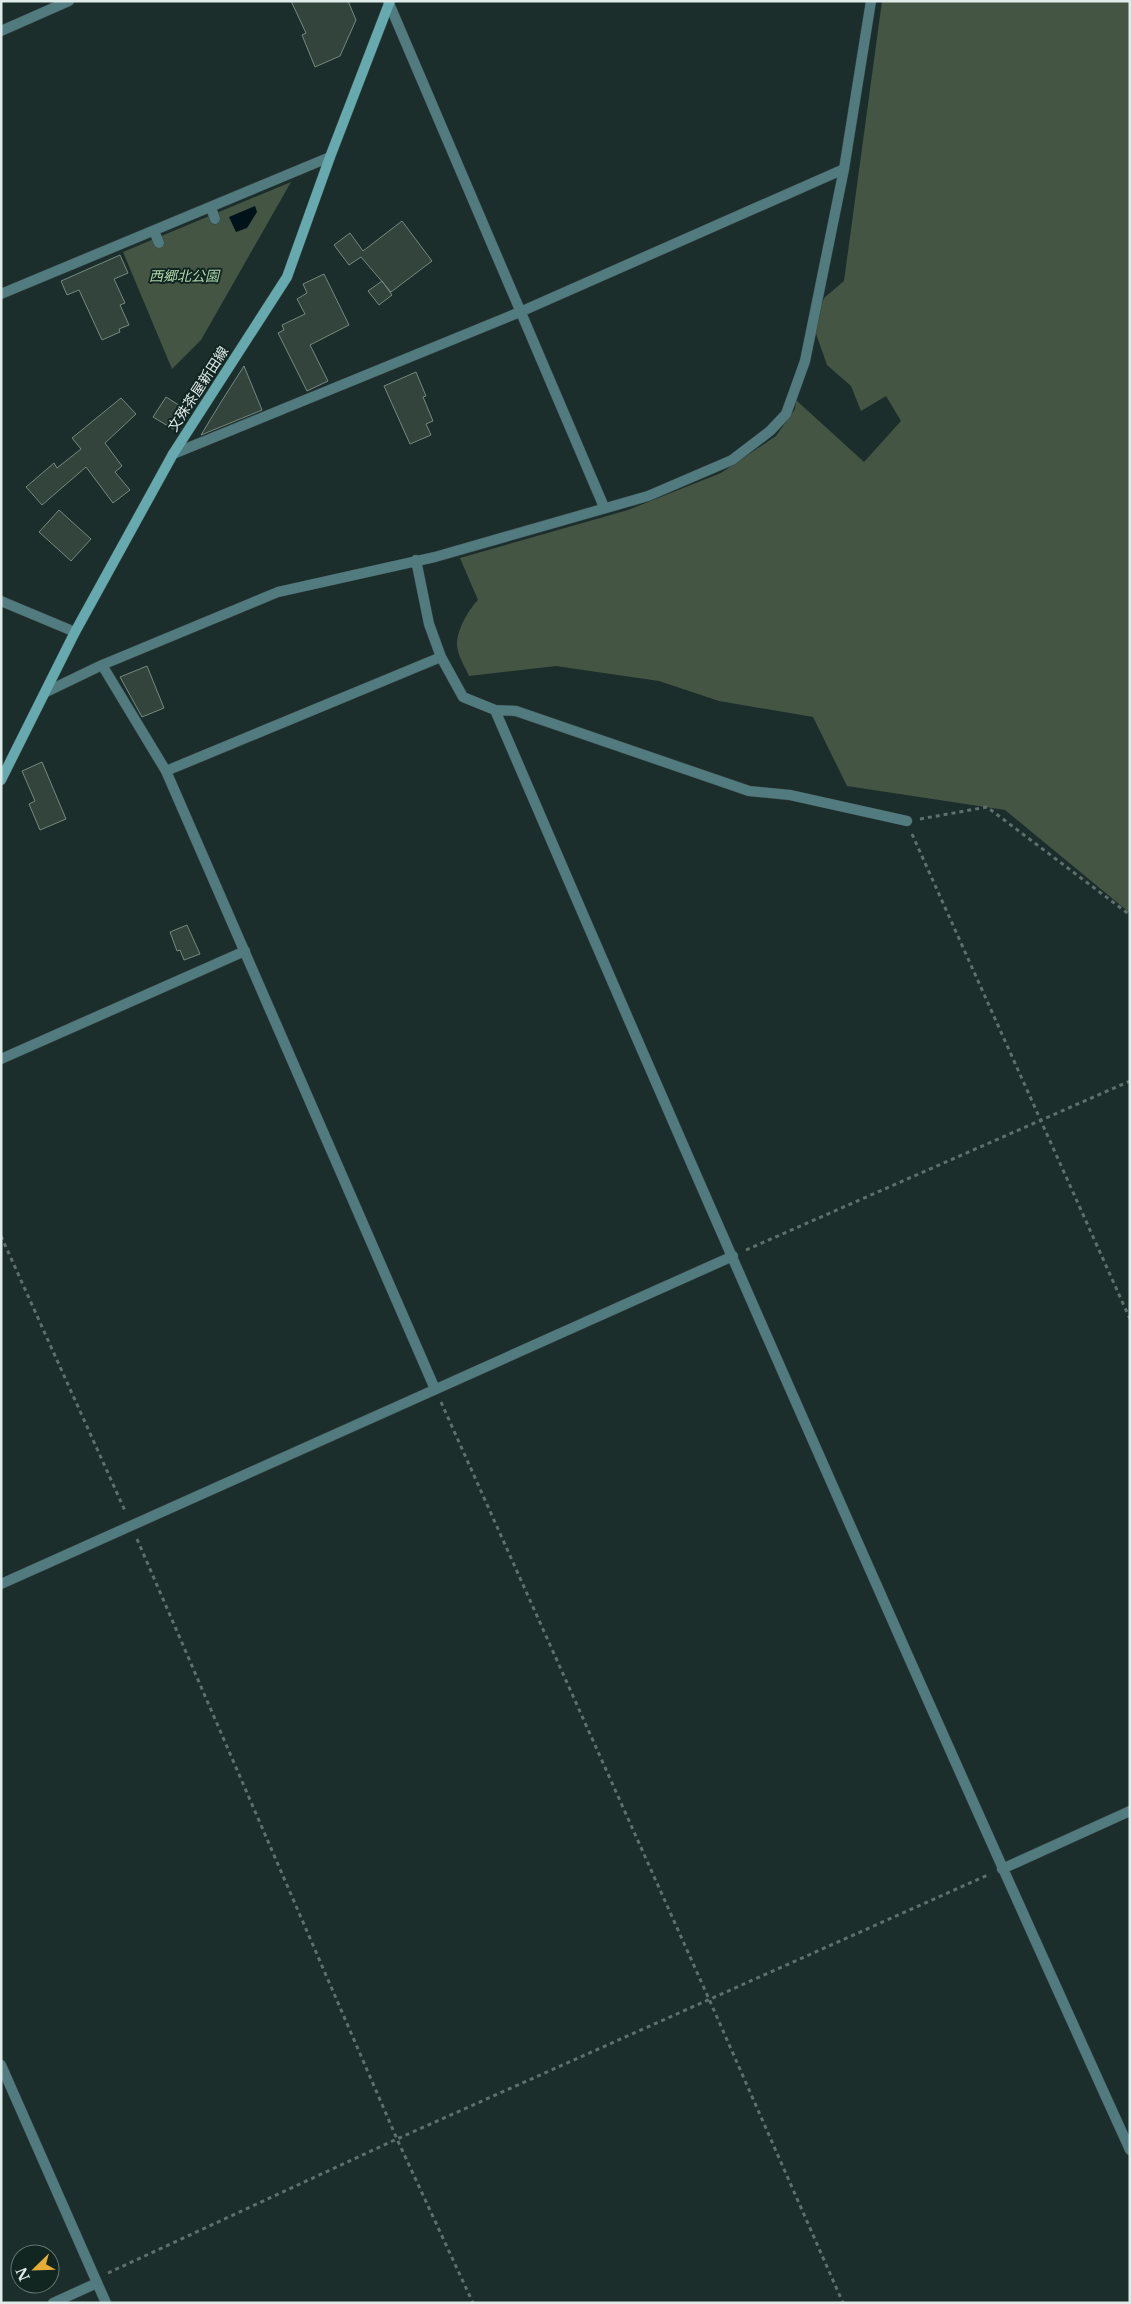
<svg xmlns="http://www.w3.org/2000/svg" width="1131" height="2304" font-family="'Libre Baskerville','Noto Sans JP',serif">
  <rect width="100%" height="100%" fill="#1b2e2b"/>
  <!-- green -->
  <path fill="#455543" d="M 882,1 L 1130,1 L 1130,913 L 1005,810 L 847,786 L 813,717 L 719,701 L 659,681 L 556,666 L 469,676 C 466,668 460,660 458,651 C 453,636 468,610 478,600 L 460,558 L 628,510 L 721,473 L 776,436 L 795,409 L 796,400 L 864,462 L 901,421 L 886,396 L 861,411 L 851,386 L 827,365 L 814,328 L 824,298 L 844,281 Z
    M 291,182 L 201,340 L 172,369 L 123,252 Z"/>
  <!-- water -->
  <path fill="#00121a" d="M 255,206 L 257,212 L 247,228 L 236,232 L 229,217 Z"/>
  <!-- building -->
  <path fill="#33443c" stroke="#76897f" d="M 291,1 L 348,1 L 356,20 L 340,56 L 315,67 L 302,35 L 306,33 Z
    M 402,221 L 432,261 L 391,292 L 361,257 L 349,265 L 334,245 L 350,233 L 363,251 Z
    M 120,255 L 128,273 L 114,279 L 125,303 L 120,305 L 129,325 L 119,329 L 120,332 L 102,340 L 79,290 L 67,295 L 61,281 Z
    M 324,274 L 349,325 L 310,345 L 328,381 L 307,391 L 278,333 L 284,330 L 282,325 L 305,314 L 297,299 L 307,293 L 303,284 Z
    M 382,281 L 392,295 L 379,305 L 368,291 Z
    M 244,366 L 262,410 L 201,435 L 221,402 Z
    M 416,372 L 426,396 L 423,397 L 433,421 L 426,424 L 431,435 L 410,444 L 384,386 Z
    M 166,397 L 185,409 L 173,429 L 153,417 Z
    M 121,398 L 136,414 L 105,443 L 122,466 L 115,472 L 130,490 L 113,503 L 86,467 L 42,505 L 26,487 L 54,463 L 57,468 L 81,449 L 72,438 Z
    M 59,510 L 91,539 L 71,561 L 39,532 Z
    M 147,666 L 164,708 L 142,717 L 120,677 Z
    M 42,762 L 66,819 L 40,830 L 29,804 L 35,801 L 22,771 Z
    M 187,925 L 200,954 L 184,960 L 180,950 L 177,951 L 170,932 Z"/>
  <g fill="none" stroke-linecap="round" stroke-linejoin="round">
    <!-- service casing -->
    <g stroke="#374946" stroke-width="11">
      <path id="service" d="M 211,208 L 215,219
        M 154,231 L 159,243"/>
    </g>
    <!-- minor casing -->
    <g stroke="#374946" stroke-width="11">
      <path id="minor" d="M 388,1 L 604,507
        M 1,31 L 69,1
        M 1,294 L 330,157
        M 173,454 L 520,312 L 844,169
        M 416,560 L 429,624 L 441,657 L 463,697 L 495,710 L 516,711 L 749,791 L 790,795 L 907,821
        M 1,601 L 75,632
        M 102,665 L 166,771 L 435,1389
        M 46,692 L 102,665 L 278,592 L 435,557 L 648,496 L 732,460 L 770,431 L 786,414 L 805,361 L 844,169 L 871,1
        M 495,710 C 702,1192 913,1672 1130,2150
        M 166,771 L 441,657
        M 1,1059 L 245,951
        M 1,1584 L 733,1256
        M 1002,1869 L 1130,1811
        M 53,2303 L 97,2283"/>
    </g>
    <!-- tertiary casing -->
    <g stroke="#374946" stroke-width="11">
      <path id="tertiary" d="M 1,2065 L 106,2303"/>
    </g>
    <!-- secondary casing -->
    <g stroke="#374946" stroke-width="11">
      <path id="secondary" d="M 1,780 L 75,632 L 173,454 L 287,277 L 330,157 L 390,1"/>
    </g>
    <!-- path -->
    <path stroke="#5f6f6c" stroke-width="3" stroke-dasharray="4 4" stroke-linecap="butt" d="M 920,819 L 987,807 L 1130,915
      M 912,834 L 1130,1319
      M 1,1236 L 126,1513
      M 746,1250 L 1130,1081
      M 441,1402 L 709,1999 L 843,2303
      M 137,1539 L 397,2139 L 473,2303
      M 108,2273 L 397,2139 L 990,1874"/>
    <!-- service -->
    <use href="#service" stroke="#527b7f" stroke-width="10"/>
    <!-- minor -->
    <use href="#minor" stroke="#527b7f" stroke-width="10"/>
    <!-- tertiary -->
    <use href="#tertiary" stroke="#527b7f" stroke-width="10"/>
    <!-- secondary -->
    <use href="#secondary" stroke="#66a9af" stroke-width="10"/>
  </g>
  <g text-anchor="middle" stroke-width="4" stroke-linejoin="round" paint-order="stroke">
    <!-- park labels -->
    <g font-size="14" font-style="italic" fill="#aed5aa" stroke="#112521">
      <text x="184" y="281">西郷北公園</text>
    </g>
    <!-- street labels -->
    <g font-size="14" fill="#e0ecea" stroke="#112521">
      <text transform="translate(198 389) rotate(-57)" y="5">文殊茶屋新田線</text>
    </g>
  </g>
  <!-- border -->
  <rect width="1131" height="2304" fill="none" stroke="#e0ecea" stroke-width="5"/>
  <!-- north arrow -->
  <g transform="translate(35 2269) rotate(247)"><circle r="24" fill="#112521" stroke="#647571"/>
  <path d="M0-4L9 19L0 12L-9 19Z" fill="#e5ad35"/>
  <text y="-8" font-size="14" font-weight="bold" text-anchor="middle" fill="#e0ecea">N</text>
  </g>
</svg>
